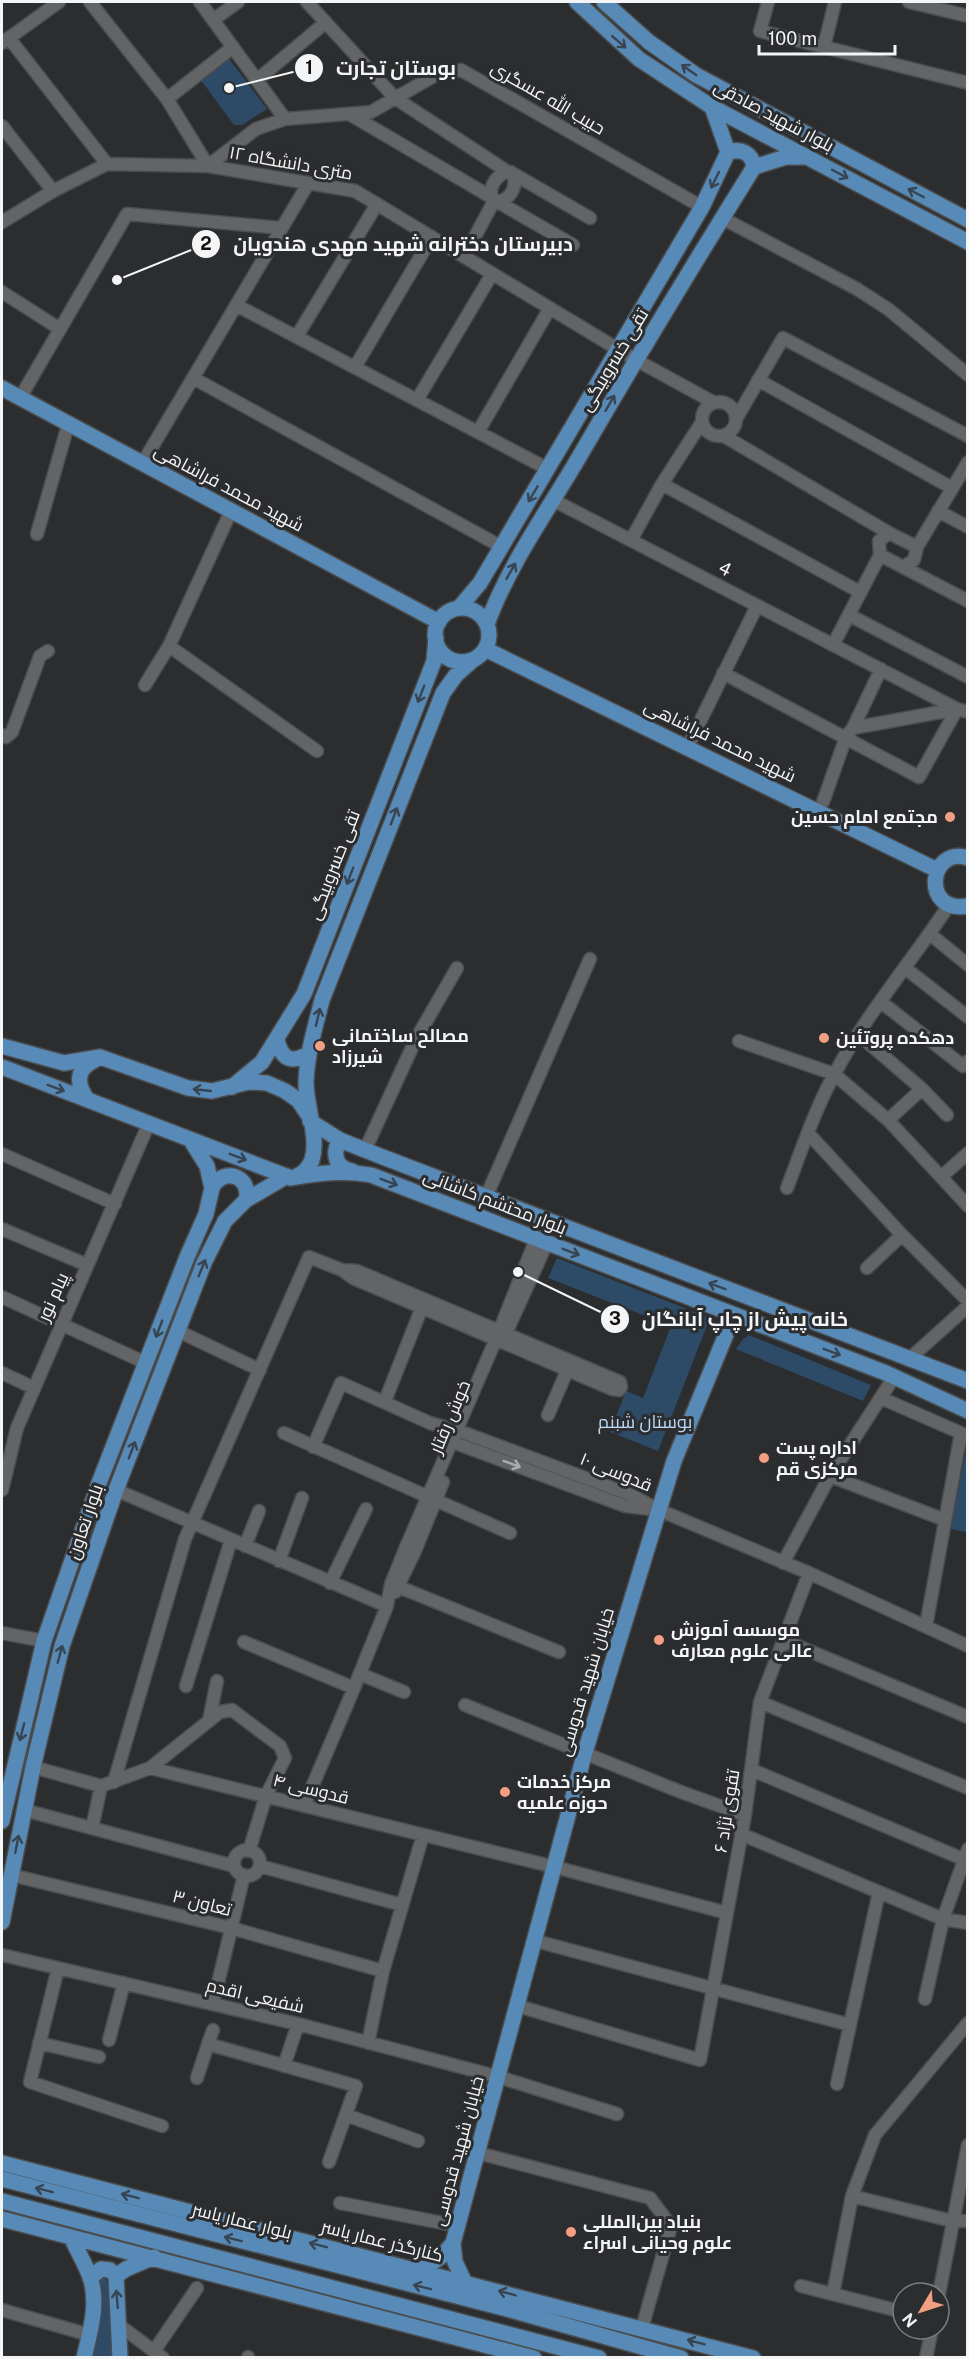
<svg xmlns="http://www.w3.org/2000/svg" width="969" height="2359" font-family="'Public Sans',Cairo,sans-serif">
  <rect width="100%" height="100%" fill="#2c2d2f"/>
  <!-- green -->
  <path fill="#2d4a66" d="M 227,56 L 267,109 L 242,125 L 234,125 L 200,79 Z
    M 557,1258 L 710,1318 L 658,1451 L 610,1432 L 626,1391 L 643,1398 L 671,1326 L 548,1278 Z
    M 749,1335 L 871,1385 L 863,1401 L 736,1349 L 743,1339 Z
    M 967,1447 L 967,1532 L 950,1529 Z
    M 105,2275 L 112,2299 L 114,2357 L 90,2358 L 100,2315 L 100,2277 Z"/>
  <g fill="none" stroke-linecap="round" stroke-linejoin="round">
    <!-- minor casing -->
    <g stroke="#4a4c4d" stroke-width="15">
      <path id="minor" d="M 90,2 L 167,99 L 208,166
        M 200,2 L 285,119
        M 307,2 L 395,98 L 508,172
        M 768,2 L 760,31 L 968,83
        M 909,2 L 968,16
        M 213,20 L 238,2
        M 9,38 L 107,164
        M 2,43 L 59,2
        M 824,47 L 835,2
        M 257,80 L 325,23
        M 167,99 L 233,47
        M 351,115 L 491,197
        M 2,126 L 53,191
        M 208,166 L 256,129 L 285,119 L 371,112 L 439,73 L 461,70 L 702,207
        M 505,172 L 511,172 L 514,177 C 516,189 510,199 498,202 L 491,197 C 490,185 495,178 505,172 Z
        M 512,173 L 590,218
        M 498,202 L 573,245
        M 722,218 L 857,289 L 888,309 L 968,375
        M 2,222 L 53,191 L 107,164 L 208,166 L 355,191 L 636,360 L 713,402
        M 464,257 L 494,201
        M 2,292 L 60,329
        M 236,305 L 548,469
        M 297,336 L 377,204
        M 355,367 L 432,237
        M 193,378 L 502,547
        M 758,380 L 952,488
        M 20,398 L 127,214 L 281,228
        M 417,400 L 492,274
        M702 419a17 17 0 1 1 34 0a17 17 0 1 1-34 0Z
        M 736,419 L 783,338 L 968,436
        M 478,432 L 550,308
        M 724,436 L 889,533
        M 142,464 L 308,184
        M 662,484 L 860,592
        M 553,500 L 957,709
        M 938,511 L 968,527
        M 37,534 L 68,425
        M 631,540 L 662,484 L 702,422
        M 917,547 L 968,462
        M 903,567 L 914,560 L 917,547 L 889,533 L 879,541 L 880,555 L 968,601
        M 849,615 L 968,677
        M 833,645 L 880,555
        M 169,646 L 317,751
        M 723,673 L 919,777 L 957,709 L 968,712
        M 145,685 L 169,646 L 231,511
        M 853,728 L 881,669
        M 2,735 L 6,737 L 12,732 L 40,656 L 48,651
        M 688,746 L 757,606
        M 823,802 L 846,737 L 853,728 L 957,709
        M 930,934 L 968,965
        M 905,968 L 968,1017
        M 881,1002 L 963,1066 L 968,1061
        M 858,1034 L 922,1089 L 947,1115
        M 739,1041 L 834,1074 L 888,1120 L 968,1206
        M 888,1120 L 922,1089
        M 808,1133 L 902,1235 L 968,1301
        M 365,1150 L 416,1039 L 457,968
        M 2,1154 L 115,1204
        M 941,1177 L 968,1153
        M 787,1188 C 802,1149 815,1109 835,1073 C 867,1013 912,961 949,905
        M 486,1197 L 590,959
        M 2,1229 L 87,1265
        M 867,1268 L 902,1235
        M 2,1297 L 146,1363
        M 178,1331 L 260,1370
        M 506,1333 L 547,1243
        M 908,1360 L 968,1306
        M 2,1373 L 34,1388
        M 881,1398 L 961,1433 L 926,1626
        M 385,1401 L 424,1302
        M 548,1415 L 567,1371
        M 284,1433 L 510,1533
        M 445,1437 L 458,1444 L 625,1506 L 651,1509
        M 313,1447 L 341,1383 L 430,1423 L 462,1432 L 631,1495 L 659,1510 L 809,1573 L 968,1646
        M 830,1476 L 945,1520
        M 2,1490 L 17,1428 L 149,1123
        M 116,1490 L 387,1606
        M 245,1546 L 259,1511
        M 279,1561 L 302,1498
        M 783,1563 L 830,1476 L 894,1377
        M 330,1583 L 366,1509
        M 399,1587 L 559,1652
        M 395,1592 L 415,1551 L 443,1482
        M 2,1633 L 44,1641
        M 783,1640 L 968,1717
        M 244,1642 L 354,1688
        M 360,1674 L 404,1692
        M 186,1686 L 231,1540
        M 760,1702 L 968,1788
        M 465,1705 L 681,1792 L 745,1815
        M 209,1721 L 217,1681
        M 33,1767 L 101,1786
        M 150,1768 L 220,1712 L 232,1710 L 280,1746 L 285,1758 L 266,1796 L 249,1851
        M 752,1770 L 963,1859
        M 114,1782 L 185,1539 L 309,1257 L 342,1270 L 357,1271 L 620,1382 L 621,1387 L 619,1390 L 612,1389 L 353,1278 L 342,1270
        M 304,1806 L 354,1688 L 387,1606 L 391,1584 L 406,1547 L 496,1339 L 536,1239
        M 24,1810 L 234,1866
        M 92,1828 L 101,1786 L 150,1768 L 555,1867 L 727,1913
        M 741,1834 L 943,1919 L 968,1923
        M234 1863a13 13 0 1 1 26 0a13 13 0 1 1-26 0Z
        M 260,1866 L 402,1905
        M 11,1875 L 231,1928 L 383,1971
        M 536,1941 L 850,2025
        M 2,1955 L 298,2024 L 499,2077 L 617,2114
        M 58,1968 L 30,2082 L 162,2126
        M 925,1999 L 943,1919 L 968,1849
        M 213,2004 L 244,1875
        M 518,2006 L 700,2060 L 745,1815 L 760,1702 L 809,1573
        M 109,2040 L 124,1983
        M 39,2043 L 99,2057
        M 368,2043 L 383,1971 L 423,1835
        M 208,2044 L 213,2030
        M 284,2066 L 298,2024
        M 197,2078 L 208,2044 L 356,2086 L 329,2162
        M 837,2084 L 879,1892
        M 346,2115 L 418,2141
        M 478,2153 L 650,2198 L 671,2226 L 642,2328
        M 852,2196 L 952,2221 L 968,2221
        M 340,2203 L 458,2226
        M 801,2286 L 903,2312
        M 833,2294 L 852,2196 L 875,2135 L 968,2023
        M 939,2294 L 968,2145
        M 2,2310 L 90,2335
        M 119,2325 L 163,2358
        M 154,2351 L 197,2288
        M 248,2358 L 248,2357
        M 926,2358 L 932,2329"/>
    </g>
    <!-- major casing -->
    <g stroke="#4a4c4d" stroke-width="18">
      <path id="major" d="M 577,2 L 639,59 L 712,107 L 968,242
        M 604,2 L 649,42 L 696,75 L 968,220
        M 728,152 C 741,148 752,153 754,167
        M 2,388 L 439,622
        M 459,608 L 480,583 L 702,207 L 728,152 L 712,107
        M435 635a27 27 0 1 1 54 0a27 27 0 1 1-54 0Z
        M 487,624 C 508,567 544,516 575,464 C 633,364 693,265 754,167 L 786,157 L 807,157
        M 485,649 L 937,870
        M 968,858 C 929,845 920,914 968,906
        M 277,1040 C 282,1060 292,1064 309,1053
        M 2,1046 L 64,1063 L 100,1057 L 188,1088 L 212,1091 L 249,1082 L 267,1083 L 285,1091 L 298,1100 L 309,1116
        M 2,1067 L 291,1178 C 318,1173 344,1170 371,1175 L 886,1373 L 968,1411
        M 232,1087 L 262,1062 L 304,994 L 424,687 L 434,661 L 436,638
        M 87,1099 C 76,1083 76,1069 95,1060
        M 310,1121 L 340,1140 L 380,1156 L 968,1381
        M 340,1140 C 332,1153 335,1168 352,1171
        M 297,1176 C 304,1173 309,1167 312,1160 C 319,1138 306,1106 306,1082 C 307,1054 315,1027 322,1000 L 443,693 L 456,675 L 473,660
        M 212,1188 C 223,1166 252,1176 246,1200
        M 2,1821 L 44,1641 L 99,1483 L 187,1257 L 206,1214 L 212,1188 L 207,1166 L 190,1139
        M 2,1922 L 33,1767 L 62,1646 L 116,1490 L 204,1263 L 225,1221 L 246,1200 L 287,1176
        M 2,2163 L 753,2358
        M 2,2179 L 507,2309 L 681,2358
        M 2,2201 L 599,2358
        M 2,2219 L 534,2358
        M 71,2237 C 77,2250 85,2263 90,2277 C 99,2303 90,2332 84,2358
        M 453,2243 L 455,2262 L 465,2283
        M 420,2271 L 442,2256 L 453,2243 L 585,1752 L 674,1461 L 734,1315
        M 90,2278 L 101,2269 L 110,2270 L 116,2276
        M 120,2358 L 116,2276 L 126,2269 L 154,2257"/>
    </g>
    <!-- minor -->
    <use href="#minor" stroke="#626466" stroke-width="12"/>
    <!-- major -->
    <use href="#major" stroke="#588ab7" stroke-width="15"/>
  </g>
  <!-- one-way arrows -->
  <defs><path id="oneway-shaft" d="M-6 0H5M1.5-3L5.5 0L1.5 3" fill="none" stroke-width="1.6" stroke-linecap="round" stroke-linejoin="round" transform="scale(1.5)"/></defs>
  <g stroke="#374451">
    <use href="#oneway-shaft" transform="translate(619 42) rotate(41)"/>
    <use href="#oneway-shaft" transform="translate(689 70) rotate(-145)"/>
    <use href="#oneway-shaft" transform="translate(840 174) rotate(28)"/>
    <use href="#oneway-shaft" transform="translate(715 180) rotate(116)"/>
    <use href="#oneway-shaft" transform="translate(916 193) rotate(-152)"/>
    <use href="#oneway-shaft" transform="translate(610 403) rotate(-60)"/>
    <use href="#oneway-shaft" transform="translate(533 494) rotate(121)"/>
    <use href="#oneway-shaft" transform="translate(511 571) rotate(-60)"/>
    <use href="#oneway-shaft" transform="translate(421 694) rotate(111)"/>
    <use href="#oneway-shaft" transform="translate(394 816) rotate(-69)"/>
    <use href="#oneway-shaft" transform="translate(350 876) rotate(111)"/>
    <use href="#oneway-shaft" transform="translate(318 1017) rotate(-77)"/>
    <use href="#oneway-shaft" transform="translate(56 1088) rotate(20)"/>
    <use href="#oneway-shaft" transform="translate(202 1090) rotate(-174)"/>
    <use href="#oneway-shaft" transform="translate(238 1157) rotate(21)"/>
    <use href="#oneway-shaft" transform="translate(389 1182) rotate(21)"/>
    <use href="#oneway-shaft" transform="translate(571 1252) rotate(21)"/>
    <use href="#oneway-shaft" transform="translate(202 1268) rotate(-68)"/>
    <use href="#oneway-shaft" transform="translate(717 1286) rotate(-159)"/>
    <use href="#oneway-shaft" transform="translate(159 1329) rotate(111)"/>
    <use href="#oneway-shaft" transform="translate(832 1352) rotate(21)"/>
    <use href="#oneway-shaft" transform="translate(132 1450) rotate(-69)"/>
    <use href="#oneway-shaft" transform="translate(60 1654) rotate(-75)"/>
    <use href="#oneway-shaft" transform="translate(22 1732) rotate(104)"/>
    <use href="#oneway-shaft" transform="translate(17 1844) rotate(-79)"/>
    <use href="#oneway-shaft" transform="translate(44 2190) rotate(-166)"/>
    <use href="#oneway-shaft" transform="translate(130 2196) rotate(-166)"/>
    <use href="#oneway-shaft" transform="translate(233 2239) rotate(-166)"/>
    <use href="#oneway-shaft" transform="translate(318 2245) rotate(-166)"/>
    <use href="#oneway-shaft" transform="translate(422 2287) rotate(-166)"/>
    <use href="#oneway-shaft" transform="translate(507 2293) rotate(-165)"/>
    <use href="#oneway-shaft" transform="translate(117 2299) rotate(-95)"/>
    <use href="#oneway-shaft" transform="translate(696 2342) rotate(-165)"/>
  </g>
  <use stroke="#abacae" href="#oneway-shaft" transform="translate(512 1464) rotate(20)"/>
  <!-- markers -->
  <g fill="#f39f84" stroke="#2c2d2f" stroke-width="2">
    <circle cx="950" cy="817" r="6"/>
    <circle cx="824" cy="1038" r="6"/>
    <circle cx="320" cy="1046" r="6"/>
    <circle cx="764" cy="1458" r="6"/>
    <circle cx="659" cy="1640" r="6"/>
    <circle cx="505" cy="1792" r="6"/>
    <circle cx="571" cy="2232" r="6"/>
  </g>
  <g text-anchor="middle" stroke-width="6" stroke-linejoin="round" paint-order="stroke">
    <!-- street labels -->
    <g font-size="18" fill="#f4f5f6" stroke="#2c2d2f">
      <text transform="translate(548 98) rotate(30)" y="6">حبیب الله عسگری</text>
      <text transform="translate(774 116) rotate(28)" y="6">بلوار شهید صادقی</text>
      <text transform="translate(291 163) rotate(10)" y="6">۱۲ متری دانشگاه</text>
      <text transform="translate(614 360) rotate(-59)" y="6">تقی خسروبیگی</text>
      <text transform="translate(229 488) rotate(28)" y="6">شهید محمد فراشاهی</text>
      <text transform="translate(725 569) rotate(27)" y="6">4</text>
      <text transform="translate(720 741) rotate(26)" y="6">شهید محمد فراشاهی</text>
      <text transform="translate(334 865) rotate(-69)" y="6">تقی خسروبیگی</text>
      <text transform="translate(495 1202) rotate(21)" y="6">بلوار محتشم کاشانی</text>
      <text transform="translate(53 1297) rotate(-66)" y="6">پیام نور</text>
      <text transform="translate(450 1417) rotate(-67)" y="6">خوش رفتار</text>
      <text transform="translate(616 1472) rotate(22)" y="6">قدوسی ۱۰</text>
      <text transform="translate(85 1522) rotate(-71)" y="6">بلوار تعاون</text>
      <text transform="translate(586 1682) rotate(-73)" y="6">خیابان شهید قدوسی</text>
      <text transform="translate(311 1789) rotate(14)" y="6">قدوسی ۴</text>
      <text transform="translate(727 1811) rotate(-81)" y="6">تقوی نژاد ۶</text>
      <text transform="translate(202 1903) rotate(14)" y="6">تعاون ۳</text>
      <text transform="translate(255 1996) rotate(13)" y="6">شفیعی اقدم</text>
      <text transform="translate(458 2151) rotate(-75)" y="6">خیابان شهید قدوسی</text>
      <text transform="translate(242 2221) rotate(14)" y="6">بلوار عمار یاسر</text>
      <text transform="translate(382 2241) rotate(14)" y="6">کنارگذر عمار یاسر</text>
    </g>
    <!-- poi labels -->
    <g font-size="18" font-weight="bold" fill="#f4f5f6" stroke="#2c2d2f" text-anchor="start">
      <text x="938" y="823" text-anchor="end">مجتمع امام حسین</text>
      <text x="332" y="1042">مصالح ساختمانی<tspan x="332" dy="21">شیرزاد</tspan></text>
      <text x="836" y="1044">دهکده پروتئین</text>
      <text x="776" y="1454">اداره پست<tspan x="776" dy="21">مرکزی قم</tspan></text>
      <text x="671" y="1636">موسسه آموزش<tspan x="671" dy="21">عالی علوم معارف</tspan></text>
      <text x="517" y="1788">مرکز خدمات<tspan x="517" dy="21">حوزه علمیه</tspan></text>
      <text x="583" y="2228">بنیاد بین‌المللی<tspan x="583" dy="21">علوم وحیانی اسراء</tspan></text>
    </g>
    <!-- park labels -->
    <g font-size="18" fill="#bddbf8" stroke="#2c2d2f">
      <text x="645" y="1428">بوستان شبنم</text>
    </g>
  </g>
  <!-- callouts -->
  <path fill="none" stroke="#f4f5f6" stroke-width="2" d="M229 88L309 68M117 280L206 244M518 1272L615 1319"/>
  <g fill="#f4f5f6" stroke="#2c2d2f" stroke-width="2">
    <circle cx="229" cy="88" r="6"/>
    <circle cx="117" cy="280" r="6"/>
    <circle cx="518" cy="1272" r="6"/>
    <circle cx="309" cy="68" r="15"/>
    <circle cx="206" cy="244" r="15"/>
    <circle cx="615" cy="1319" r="15"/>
  </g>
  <g font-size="18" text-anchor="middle" font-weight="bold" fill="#111">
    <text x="309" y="74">1</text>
    <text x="206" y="250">2</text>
    <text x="615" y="1325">3</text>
  </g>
  <g font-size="20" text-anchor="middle" font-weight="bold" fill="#f4f5f6" stroke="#2c2d2f" stroke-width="6" stroke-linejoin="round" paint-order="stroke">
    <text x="396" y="75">بوستان تجارت</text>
    <text x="403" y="251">دبیرستان دخترانه شهید مهدی هندویان</text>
    <text x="745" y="1326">خانه پیش از چاپ آبانگان</text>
  </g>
  <!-- border -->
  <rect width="969" height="2359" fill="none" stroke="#f4f5f6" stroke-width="6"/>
  <!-- north arrow -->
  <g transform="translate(921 2311) rotate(231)"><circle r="28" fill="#2c2d2f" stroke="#7c7d7f" stroke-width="1.5"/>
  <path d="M0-4.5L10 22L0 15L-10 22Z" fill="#f39f84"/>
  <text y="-9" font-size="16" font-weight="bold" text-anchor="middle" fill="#f4f5f6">N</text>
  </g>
  <!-- scale -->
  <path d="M759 45v9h136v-9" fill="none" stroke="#f4f5f6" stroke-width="3"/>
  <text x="768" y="45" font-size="18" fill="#f4f5f6" stroke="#2c2d2f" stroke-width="4.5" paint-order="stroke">100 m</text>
</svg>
